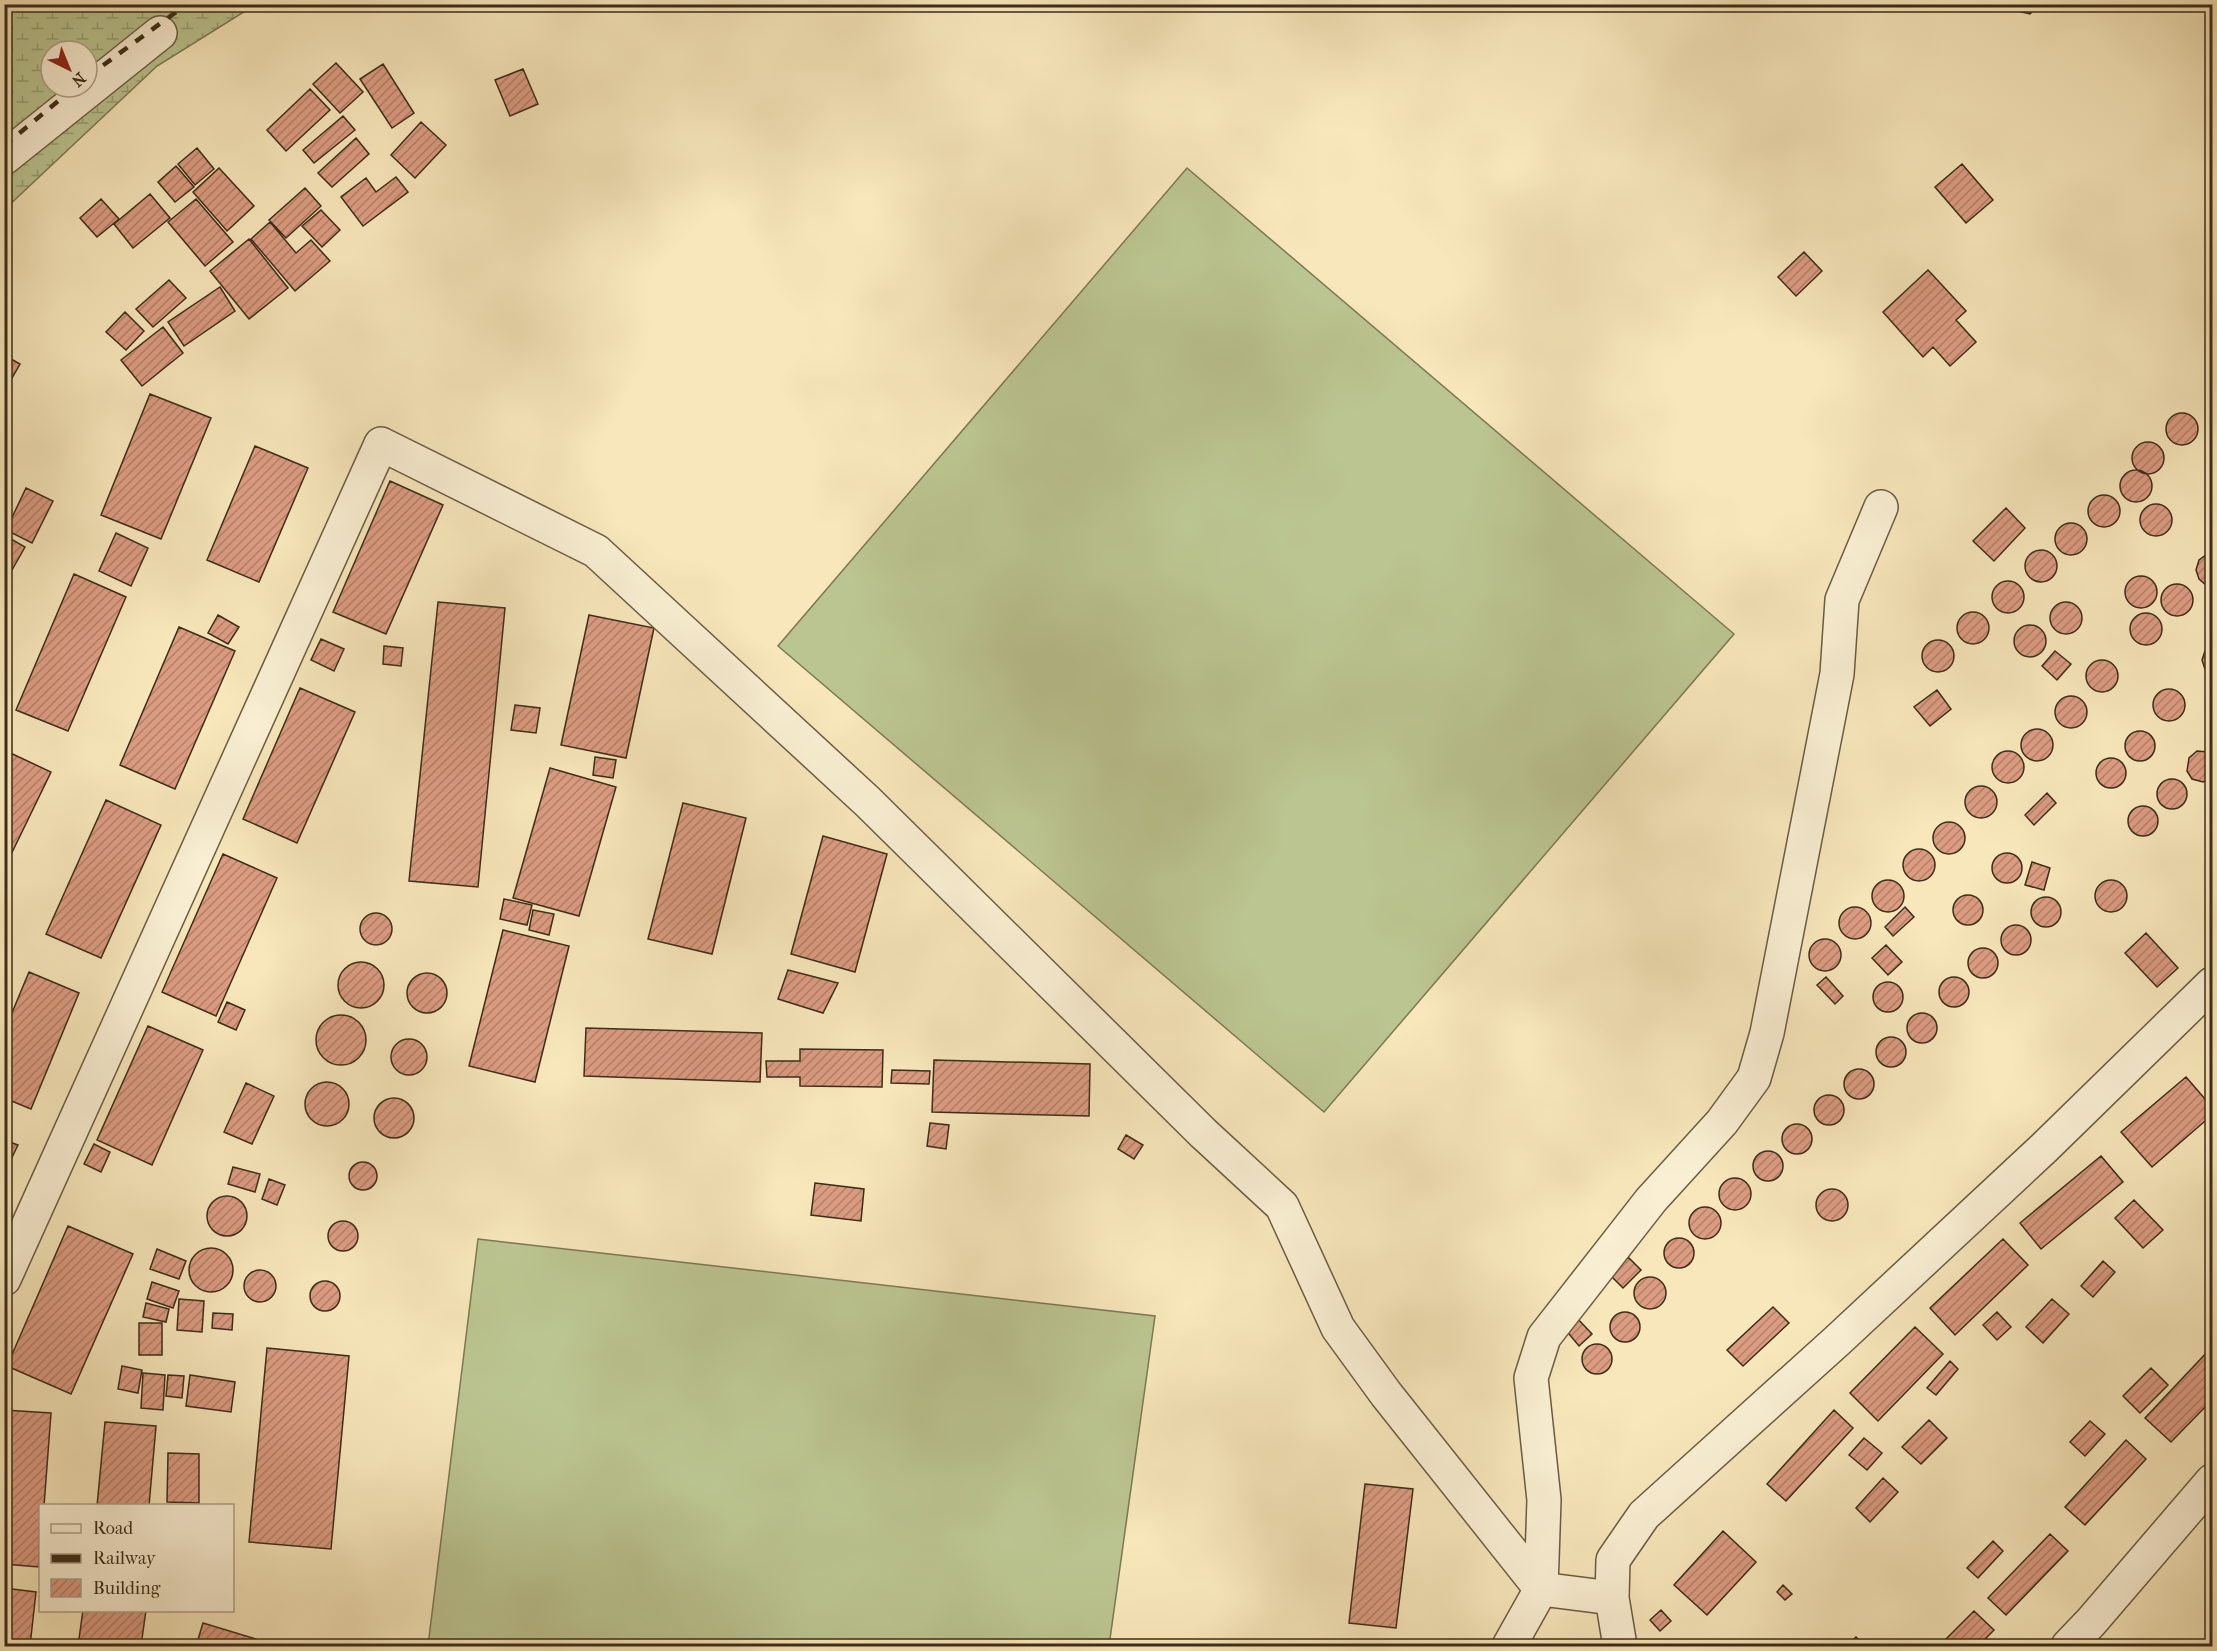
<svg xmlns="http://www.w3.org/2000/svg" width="2217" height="1651" font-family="'IM FELL French Canon',serif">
  <defs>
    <pattern id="wetland-marsh" width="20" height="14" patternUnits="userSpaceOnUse" patternTransform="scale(1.5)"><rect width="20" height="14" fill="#bbc591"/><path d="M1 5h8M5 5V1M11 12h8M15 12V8" fill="none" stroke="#99a075"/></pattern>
    <pattern id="building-hatch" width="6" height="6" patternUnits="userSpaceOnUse" patternTransform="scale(1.5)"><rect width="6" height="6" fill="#dc9c82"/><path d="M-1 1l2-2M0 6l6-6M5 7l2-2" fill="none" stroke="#b48069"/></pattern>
  </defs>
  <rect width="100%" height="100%" fill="#f7e7bb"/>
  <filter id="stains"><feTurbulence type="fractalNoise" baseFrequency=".00333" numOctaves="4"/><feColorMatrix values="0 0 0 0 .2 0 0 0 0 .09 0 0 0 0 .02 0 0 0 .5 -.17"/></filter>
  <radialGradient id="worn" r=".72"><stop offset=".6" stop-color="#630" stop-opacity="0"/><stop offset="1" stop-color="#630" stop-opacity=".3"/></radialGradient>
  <!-- wetland -->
  <path fill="url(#wetland-marsh)" stroke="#7c7954" stroke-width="1.5" fill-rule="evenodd" d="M 5,5 L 255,5 L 157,66 L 5,209 ZM 51,51 L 87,51 L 87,87 L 51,87 Z"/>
  <!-- pitch -->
  <path fill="#bbc591" stroke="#7c7954" stroke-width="1.5" d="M 1187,168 L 1734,634 L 1324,1112 L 778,646 Z
    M 478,1239 L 1155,1316 L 1109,1646 L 428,1646 Z"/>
  <!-- building -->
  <path fill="url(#building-hatch)" stroke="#3c2d18" stroke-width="1.5" d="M 2012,4 L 2039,4 L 2030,14 L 2013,10 Z
    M 336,63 L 363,92 L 340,113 L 313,84 Z
    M 383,64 L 414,113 L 392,128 L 360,79 Z
    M 523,69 L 538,104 L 510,116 L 495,80 Z
    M 310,89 L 330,110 L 286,151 L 267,130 Z
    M 343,116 L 355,130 L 314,163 L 303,150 Z
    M 421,122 L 446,145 L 415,178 L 391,155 Z
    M 356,138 L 369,154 L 332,187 L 318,173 Z
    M 197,148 L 214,169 L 195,185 L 178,164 Z
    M 1962,164 L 1993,200 L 1966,223 L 1935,187 Z
    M 176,166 L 194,187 L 175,202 L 158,182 Z
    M 219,168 L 254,206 L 227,231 L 193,192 Z
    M 396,177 L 408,192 L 363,226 L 341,197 L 366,178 L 376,192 Z
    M 305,188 L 321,206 L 286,238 L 269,220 Z
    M 150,194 L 170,218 L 133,248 L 114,224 Z
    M 101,199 L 119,219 L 97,237 L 80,218 Z
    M 196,199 L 233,242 L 205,266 L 168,222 Z
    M 321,210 L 340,230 L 322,247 L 302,226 Z
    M 270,222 L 296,253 L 311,240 L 330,261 L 295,291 L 251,239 Z
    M 249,239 L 288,288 L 249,319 L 210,271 Z
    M 1804,252 L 1822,271 L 1796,296 L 1778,277 Z
    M 1928,270 L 1966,311 L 1956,320 L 1976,342 L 1950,366 L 1933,347 L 1923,357 L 1883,312 Z
    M 169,280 L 186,298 L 153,327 L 136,309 Z
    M 220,287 L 235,311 L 184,346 L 168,322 Z
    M 125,312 L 144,331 L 126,350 L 106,332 Z
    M 163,327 L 183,353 L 142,386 L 121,360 Z
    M 4,355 L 20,364 L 4,392 Z
    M 150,394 L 211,418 L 161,539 L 101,515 Z
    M2166 429a16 16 0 1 1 32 0a16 16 0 1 1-32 0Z
    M2132 458a16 16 0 1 1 32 0a16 16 0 1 1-32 0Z
    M 255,446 L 308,468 L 259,582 L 207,560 Z
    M2120 486a16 16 0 1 1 32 0a16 16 0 1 1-32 0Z
    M 390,481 L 443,505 L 386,634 L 333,612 Z
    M 26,488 L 53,501 L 32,543 L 6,530 Z
    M2088 511a16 16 0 1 1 32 0a16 16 0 1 1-32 0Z
    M2140 520a16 16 0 1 1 32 0a16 16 0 1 1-32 0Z
    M 2006,508 L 2025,528 L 1994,561 L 1973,541 Z
    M2055 539a16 16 0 1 1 32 0a16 16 0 1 1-32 0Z
    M 116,533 L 148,548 L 131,586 L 99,571 Z
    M 4,535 L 25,547 L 4,584 Z
    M2025 566a16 16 0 1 1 32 0a16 16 0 1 1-32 0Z
    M 2212,554 L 2212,586 L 2206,585 L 2199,579 L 2196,570 L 2199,560 L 2206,555 Z
    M 74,574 L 126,597 L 68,731 L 16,710 Z
    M2125 592a16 16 0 1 1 32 0a16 16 0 1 1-32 0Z
    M1992 597a16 16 0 1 1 32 0a16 16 0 1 1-32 0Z
    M2161 600a16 16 0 1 1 32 0a16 16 0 1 1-32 0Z
    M 438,602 L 505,608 L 478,887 L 409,881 Z
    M2050 618a16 16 0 1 1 32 0a16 16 0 1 1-32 0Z
    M1957 628a16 16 0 1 1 32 0a16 16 0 1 1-32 0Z
    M2130 629a16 16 0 1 1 32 0a16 16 0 1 1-32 0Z
    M 218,615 L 239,627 L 228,644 L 208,633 Z
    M 589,615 L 654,628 L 626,758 L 561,745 Z
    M2014 641a16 16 0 1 1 32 0a16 16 0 1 1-32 0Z
    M 179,627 L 235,651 L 175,789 L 120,765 Z
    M 321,639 L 344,649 L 334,671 L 311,660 Z
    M1922 656a16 16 0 1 1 32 0a16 16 0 1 1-32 0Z
    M 2212,645 L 2212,675 L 2205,669 L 2202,660 L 2205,651 Z
    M 384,646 L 403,648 L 401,666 L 383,664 Z
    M 2055,651 L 2071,664 L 2057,680 L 2042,666 Z
    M2086 676a16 16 0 1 1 32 0a16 16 0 1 1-32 0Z
    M 300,688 L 355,712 L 297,843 L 243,819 Z
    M2153 705a16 16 0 1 1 32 0a16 16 0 1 1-32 0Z
    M 1937,690 L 1951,709 L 1930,726 L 1914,707 Z
    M2055 712a16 16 0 1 1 32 0a16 16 0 1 1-32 0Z
    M 515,705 L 540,708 L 536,733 L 511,730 Z
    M2021 745a16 16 0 1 1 32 0a16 16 0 1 1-32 0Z
    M2125 746a15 15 0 1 1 30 0a15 15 0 1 1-30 0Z
    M 4,750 L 51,772 L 4,869 Z
    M 2197,751 L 2208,752 L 2212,756 L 2212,778 L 2203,782 L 2192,779 L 2187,771 L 2189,758 Z
    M1992 767a16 16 0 1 1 32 0a16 16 0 1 1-32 0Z
    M 595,757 L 616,760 L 613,778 L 593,775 Z
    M2096 773a15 15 0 1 1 30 0a15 15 0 1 1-30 0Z
    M 550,768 L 616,787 L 579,916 L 513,898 Z
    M2157 794a15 15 0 1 1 30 0a15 15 0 1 1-30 0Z
    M1965 802a16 16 0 1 1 32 0a16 16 0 1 1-32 0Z
    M 2047,793 L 2056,803 L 2034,825 L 2025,815 Z
    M 106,800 L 161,825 L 101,958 L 46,934 Z
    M 683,803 L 746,818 L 712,954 L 648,939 Z
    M2128 821a15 15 0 1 1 30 0a15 15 0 1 1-30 0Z
    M1933 838a16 16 0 1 1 32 0a16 16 0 1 1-32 0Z
    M 823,836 L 887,854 L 855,972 L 791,954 Z
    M1903 865a16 16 0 1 1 32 0a16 16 0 1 1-32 0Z
    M1992 868a15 15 0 1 1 30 0a15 15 0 1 1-30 0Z
    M 223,854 L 277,878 L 216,1016 L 162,992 Z
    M 2032,862 L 2050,868 L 2044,890 L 2025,885 Z
    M2095 896a16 16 0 1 1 32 0a16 16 0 1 1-32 0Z
    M1872 896a16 16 0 1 1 32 0a16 16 0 1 1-32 0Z
    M1953 910a15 15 0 1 1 30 0a15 15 0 1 1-30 0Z
    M2031 912a15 15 0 1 1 30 0a15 15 0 1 1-30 0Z
    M 504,899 L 532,905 L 527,925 L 500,919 Z
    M 1905,907 L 1914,917 L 1893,936 L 1885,927 Z
    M1839 923a16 16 0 1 1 32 0a16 16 0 1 1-32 0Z
    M 533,910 L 554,914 L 549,935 L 529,930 Z
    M360 929a16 16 0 1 1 32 0a16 16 0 1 1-32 0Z
    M2001 940a15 15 0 1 1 30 0a15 15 0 1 1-30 0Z
    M 503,930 L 569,946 L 535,1082 L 469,1066 Z
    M 2146,933 L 2178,968 L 2157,987 L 2125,953 Z
    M1809 955a16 16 0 1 1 32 0a16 16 0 1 1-32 0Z
    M 1886,945 L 1902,962 L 1888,975 L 1872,958 Z
    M1968 963a15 15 0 1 1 30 0a15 15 0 1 1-30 0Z
    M338 985a23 23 0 1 1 46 0a23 23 0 1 1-46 0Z
    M 788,970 L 838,983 L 823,1013 L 778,999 Z
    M 29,972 L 79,993 L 31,1109 L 4,1098 L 4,1032 Z
    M407 993a20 20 0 1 1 40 0a20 20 0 1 1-40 0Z
    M1939 992a15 15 0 1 1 30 0a15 15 0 1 1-30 0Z
    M 1826,977 L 1843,996 L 1835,1004 L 1817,985 Z
    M1873 997a15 15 0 1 1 30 0a15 15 0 1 1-30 0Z
    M 227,1002 L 245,1010 L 236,1030 L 218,1022 Z
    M1907 1028a15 15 0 1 1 30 0a15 15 0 1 1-30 0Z
    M316 1040a25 25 0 1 1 50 0a25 25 0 1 1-50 0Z
    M 148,1026 L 203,1050 L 152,1165 L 97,1140 Z
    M 586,1028 L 762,1033 L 760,1082 L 584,1076 Z
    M1876 1052a15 15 0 1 1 30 0a15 15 0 1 1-30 0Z
    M391 1057a18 18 0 1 1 36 0a18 18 0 1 1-36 0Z
    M 800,1049 L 883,1050 L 882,1087 L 800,1086 L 800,1077 L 767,1077 L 766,1061 L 800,1061 Z
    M 934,1060 L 1090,1064 L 1089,1116 L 932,1112 Z
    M1844 1084a15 15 0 1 1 30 0a15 15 0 1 1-30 0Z
    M 892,1070 L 930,1071 L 929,1084 L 891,1083 Z
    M 2186,1077 L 2212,1107 L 2212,1115 L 2152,1167 L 2121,1132 Z
    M305 1104a22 22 0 1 1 44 0a22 22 0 1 1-44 0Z
    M 246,1083 L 274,1096 L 252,1144 L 224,1132 Z
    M1814 1110a15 15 0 1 1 30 0a15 15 0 1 1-30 0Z
    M374 1118a20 20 0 1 1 40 0a20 20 0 1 1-40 0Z
    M 930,1123 L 949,1125 L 946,1149 L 927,1146 Z
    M1782 1139a15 15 0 1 1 30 0a15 15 0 1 1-30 0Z
    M 1126,1135 L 1143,1145 L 1134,1159 L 1118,1149 Z
    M 4,1140 L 18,1145 L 4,1174 Z
    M 94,1144 L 110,1152 L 101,1172 L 84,1164 Z
    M1753 1166a15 15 0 1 1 30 0a15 15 0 1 1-30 0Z
    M 2101,1156 L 2123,1182 L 2041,1249 L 2020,1223 Z
    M349 1176a14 14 0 1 1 28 0a14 14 0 1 1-28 0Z
    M 233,1167 L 260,1174 L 255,1192 L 228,1184 Z
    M1719 1194a16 16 0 1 1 32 0a16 16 0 1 1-32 0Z
    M 269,1179 L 285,1185 L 277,1205 L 262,1199 Z
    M 815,1183 L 864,1189 L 861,1221 L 811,1215 Z
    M1816 1205a16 16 0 1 1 32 0a16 16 0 1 1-32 0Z
    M207 1216a20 20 0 1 1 40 0a20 20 0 1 1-40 0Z
    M 2134,1200 L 2163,1230 L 2143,1248 L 2115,1218 Z
    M1689 1223a16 16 0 1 1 32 0a16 16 0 1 1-32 0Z
    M328 1236a15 15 0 1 1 30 0a15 15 0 1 1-30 0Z
    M 68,1226 L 133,1254 L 71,1394 L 7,1366 Z
    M1664 1253a15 15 0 1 1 30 0a15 15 0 1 1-30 0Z
    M 2003,1239 L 2028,1265 L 1955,1335 L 1930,1308 Z
    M189 1270a22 22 0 1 1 44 0a22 22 0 1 1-44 0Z
    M 157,1249 L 186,1261 L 179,1279 L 150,1269 Z
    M 1628,1257 L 1641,1270 L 1623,1288 L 1610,1275 Z
    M 2103,1261 L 2115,1272 L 2093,1297 L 2081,1286 Z
    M244 1286a16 16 0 1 1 32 0a16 16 0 1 1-32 0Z
    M1634 1293a16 16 0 1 1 32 0a16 16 0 1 1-32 0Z
    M310 1296a15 15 0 1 1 30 0a15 15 0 1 1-30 0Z
    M 152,1282 L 179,1291 L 173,1308 L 147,1299 Z
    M 179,1299 L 204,1301 L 202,1332 L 177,1330 Z
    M 2052,1299 L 2069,1314 L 2043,1343 L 2026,1327 Z
    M 146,1303 L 169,1309 L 166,1322 L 143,1317 Z
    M 1773,1307 L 1789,1323 L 1743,1366 L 1727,1350 Z
    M1610 1327a15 15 0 1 1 30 0a15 15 0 1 1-30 0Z
    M 1997,1312 L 2011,1327 L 1997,1340 L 1983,1325 Z
    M 213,1313 L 233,1314 L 232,1330 L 212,1328 Z
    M 1576,1317 L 1592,1334 L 1579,1346 L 1564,1328 Z
    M 139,1323 L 162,1323 L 162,1355 L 139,1355 Z
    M 1915,1327 L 1943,1354 L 1878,1421 L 1850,1393 Z
    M1582 1359a15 15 0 1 1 30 0a15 15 0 1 1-30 0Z
    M 2212,1347 L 2212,1400 L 2171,1442 L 2145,1418 Z
    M 267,1348 L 349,1356 L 331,1549 L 249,1542 Z
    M 1950,1361 L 1958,1369 L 1936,1395 L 1927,1388 Z
    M 122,1366 L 142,1370 L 138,1393 L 118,1389 Z
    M 2151,1368 L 2168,1385 L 2140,1413 L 2123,1396 Z
    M 143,1373 L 165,1375 L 163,1410 L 141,1408 Z
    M 168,1375 L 184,1376 L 182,1398 L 166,1396 Z
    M 190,1375 L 235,1382 L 231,1412 L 186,1406 Z
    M 4,1410 L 51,1413 L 44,1506 L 40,1506 L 39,1567 L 4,1564 Z
    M 1834,1410 L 1853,1428 L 1786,1501 L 1767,1484 Z
    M 1929,1420 L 1947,1438 L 1921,1464 L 1902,1447 Z
    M 2090,1421 L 2105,1434 L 2085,1456 L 2070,1442 Z
    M 105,1422 L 156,1426 L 149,1506 L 97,1506 Z
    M 1864,1438 L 1882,1453 L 1867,1470 L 1849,1455 Z
    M 2126,1440 L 2146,1459 L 2085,1525 L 2065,1507 Z
    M 168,1453 L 199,1454 L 199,1503 L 167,1502 Z
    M 1883,1478 L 1898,1492 L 1870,1522 L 1856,1508 Z
    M 1365,1484 L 1413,1489 L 1396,1628 L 1349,1623 Z
    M 1723,1531 L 1756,1562 L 1707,1615 L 1674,1585 Z
    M 2050,1534 L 2068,1551 L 2006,1615 L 1988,1598 Z
    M 1993,1541 L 2003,1551 L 1978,1578 L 1967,1568 Z
    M 1783,1585 L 1792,1594 L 1785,1600 L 1777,1592 Z
    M 4,1588 L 36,1592 L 30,1646 L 4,1646 Z
    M 83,1610 L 146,1610 L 141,1646 L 78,1646 Z
    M 1661,1610 L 1671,1621 L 1660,1631 L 1650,1620 Z
    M 1974,1611 L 1994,1630 L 1978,1646 L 1939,1646 Z
    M 203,1623 L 256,1639 L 254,1646 L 196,1646 Z
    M 1856,1637 L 1865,1646 L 1846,1646 Z"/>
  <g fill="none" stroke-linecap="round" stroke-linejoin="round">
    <!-- minor casing -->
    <g stroke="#6b5c41" stroke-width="36">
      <path id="minor" d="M 4,158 L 160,33
        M 4,1279 L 381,444 L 596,551 L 868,802 L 1203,1133 L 1282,1206 L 1338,1328 L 1386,1394 L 1541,1589 L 1612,1598
        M 1509,1646 L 1541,1589 L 1544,1500 L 1531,1378 L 1544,1337 L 1651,1200 L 1722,1122 L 1754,1078 L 1767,1033 L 1837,674 L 1842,600 L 1881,507
        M 1620,1646 L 1612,1598 L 1613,1560 L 1644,1515 L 1838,1340 L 2044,1148 L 2212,984
        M 2068,1646 L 2091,1622 L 2212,1481"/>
    </g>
    <!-- minor -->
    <use href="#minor" stroke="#faefd3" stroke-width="33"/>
    <!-- rail -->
    <path stroke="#3c2d18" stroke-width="4.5" stroke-dasharray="10 10" stroke-linecap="butt" d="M 87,77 L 187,4
      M 4,146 L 75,87"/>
  </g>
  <!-- margin -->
  <rect width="2217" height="1651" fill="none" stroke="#f7e7bb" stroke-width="24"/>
  <rect x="6" y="6" width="2205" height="1639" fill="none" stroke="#3c2d18" stroke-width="3"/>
  <rect x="12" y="12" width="2193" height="1627" fill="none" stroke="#3c2d18" stroke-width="1.5"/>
  <!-- legend -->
  <rect x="39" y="1504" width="195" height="108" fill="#faefd3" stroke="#aea188" stroke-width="1.5"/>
  <rect x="51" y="1524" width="30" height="9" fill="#faefd3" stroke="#aea188" stroke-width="1.5"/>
  <text x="93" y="1534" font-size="18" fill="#3c2d18">Road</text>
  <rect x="51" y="1554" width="30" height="9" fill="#3c2d18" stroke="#aea188" stroke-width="1.5"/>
  <text x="93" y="1564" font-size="18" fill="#3c2d18">Railway</text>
  <rect x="51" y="1579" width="30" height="18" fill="url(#building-hatch)" stroke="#aea188" stroke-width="1.5"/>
  <text x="93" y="1594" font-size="18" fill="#3c2d18">Building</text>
  <!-- north arrow -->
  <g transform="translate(69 69) rotate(137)"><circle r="28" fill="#faefd3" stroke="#aea188" stroke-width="1.5"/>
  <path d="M0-4.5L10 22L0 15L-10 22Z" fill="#8f2418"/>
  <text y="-9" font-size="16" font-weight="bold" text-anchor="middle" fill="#3c2d18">N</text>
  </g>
  <rect width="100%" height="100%" filter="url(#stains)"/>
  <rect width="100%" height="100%" fill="url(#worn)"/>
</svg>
